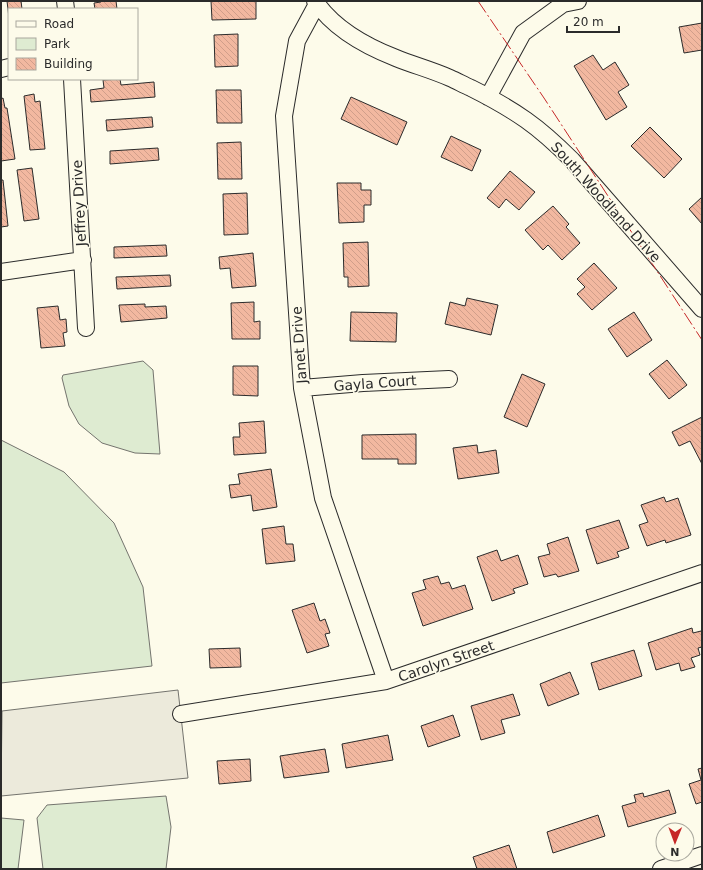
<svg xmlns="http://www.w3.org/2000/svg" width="703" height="870" font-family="'DejaVu Sans',sans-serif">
  <defs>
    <pattern id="building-back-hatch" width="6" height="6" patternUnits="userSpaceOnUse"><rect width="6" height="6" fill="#f2b8a0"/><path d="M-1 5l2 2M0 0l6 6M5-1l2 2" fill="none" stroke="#d09e8a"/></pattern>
  </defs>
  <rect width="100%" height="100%" fill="#fdfbea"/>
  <!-- green -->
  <path fill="#deebd1" stroke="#74746e" d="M 143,361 L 153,370 L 160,454 L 135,453 L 102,443 L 79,424 L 69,406 L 62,378 L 63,375 Z
    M 1,440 L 64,472 L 114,523 L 143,587 L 152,666 L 1,683 Z
    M 166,796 L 171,827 L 166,869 L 43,869 L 37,818 L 47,805 Z
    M 1,818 L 24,820 L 18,869 L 1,869 Z"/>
  <!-- parking -->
  <path fill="#eceadb" stroke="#74746e" d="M 178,690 L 188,778 L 1,796 L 2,711 Z"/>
  <!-- building -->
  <path fill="url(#building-back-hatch)" stroke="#2b2b2b" d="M 7,1 L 21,1 L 22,9 L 9,9 L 9,18 Z
    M 100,1 L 116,1 L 117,9 L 95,9 L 94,3 L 101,2 Z
    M 211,1 L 256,1 L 256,19 L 212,20 Z
    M 702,23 L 702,50 L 684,53 L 679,27 Z
    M 238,34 L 238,66 L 215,67 L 214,35 Z
    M 593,55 L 603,70 L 615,62 L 629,85 L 618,92 L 627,107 L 606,120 L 574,66 Z
    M 120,79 L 121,85 L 154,82 L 155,97 L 91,102 L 90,90 L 104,88 L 103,80 Z
    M 216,90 L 241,90 L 242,123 L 217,123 Z
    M 34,94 L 35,102 L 40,101 L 45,149 L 30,150 L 24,96 Z
    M 351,97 L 407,122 L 397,145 L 341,119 Z
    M 3,98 L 5,108 L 7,108 L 15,159 L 1,161 L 1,99 Z
    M 152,117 L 153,127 L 107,131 L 106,120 Z
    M 650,127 L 682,159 L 664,178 L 631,146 Z
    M 451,136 L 481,150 L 472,171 L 441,157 Z
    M 241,142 L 242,179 L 218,179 L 217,143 Z
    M 158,148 L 159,160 L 110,164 L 110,151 Z
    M 32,168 L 39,219 L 24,221 L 17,170 Z
    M 510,171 L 535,192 L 519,210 L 506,199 L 499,208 L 487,198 Z
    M 1,180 L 3,180 L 8,226 L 1,227 Z
    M 337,183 L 361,183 L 361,190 L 371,190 L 371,205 L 364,205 L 364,222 L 339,223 Z
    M 247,193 L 248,234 L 224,235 L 223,194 Z
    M 702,197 L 702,224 L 689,209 Z
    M 553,206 L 569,224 L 566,227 L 580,243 L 562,260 L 548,245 L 543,250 L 525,230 Z
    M 368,242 L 369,286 L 348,287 L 348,277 L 344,277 L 343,243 Z
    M 166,245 L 167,256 L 114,258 L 114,247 Z
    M 253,253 L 256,286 L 232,288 L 230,268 L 220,269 L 219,257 Z
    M 594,263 L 617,288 L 592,310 L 577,294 L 585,287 L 577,279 Z
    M 170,275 L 171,286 L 117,289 L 116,277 Z
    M 467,298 L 498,305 L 491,335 L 445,324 L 450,302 L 465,306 Z
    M 254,302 L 254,322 L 260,321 L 260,339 L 232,339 L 231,303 Z
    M 145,304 L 145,307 L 166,306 L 167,318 L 121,322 L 119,305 Z
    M 58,306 L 60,320 L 66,319 L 67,332 L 63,333 L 65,346 L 41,348 L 37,308 Z
    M 351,312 L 397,313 L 396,342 L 350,341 Z
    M 634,312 L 652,340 L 627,357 L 608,329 Z
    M 667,360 L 687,385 L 669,399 L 649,374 Z
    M 233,366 L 258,366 L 258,396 L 233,395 Z
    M 522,374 L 545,384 L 527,427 L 504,417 Z
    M 702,417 L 702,464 L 690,441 L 679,446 L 672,432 Z
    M 264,421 L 266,453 L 234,455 L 233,437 L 240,437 L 239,423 Z
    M 416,434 L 416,464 L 398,464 L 398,459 L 362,459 L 362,435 Z
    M 477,445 L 478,453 L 496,450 L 499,473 L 458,479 L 453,448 Z
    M 271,469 L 277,507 L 253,511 L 251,495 L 231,498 L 229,485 L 240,484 L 238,474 Z
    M 664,497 L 666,502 L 678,498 L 691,535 L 666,543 L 665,540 L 647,546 L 639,525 L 648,522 L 641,505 Z
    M 619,520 L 629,548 L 617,552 L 619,557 L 597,564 L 586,530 Z
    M 284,526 L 286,544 L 293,544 L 295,561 L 266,564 L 262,529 Z
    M 568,537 L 579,571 L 558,577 L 556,574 L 544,577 L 538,557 L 550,554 L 547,544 Z
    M 497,550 L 501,561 L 518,555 L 528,584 L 513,589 L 515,593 L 492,601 L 477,557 Z
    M 438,576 L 441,584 L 449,582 L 452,589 L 465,585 L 473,609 L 423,626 L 412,593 L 426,589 L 423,580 Z
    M 314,603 L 320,621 L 325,619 L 330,633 L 325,634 L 329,646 L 307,653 L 292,610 Z
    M 692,628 L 693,633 L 701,631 L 702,633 L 702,647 L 698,648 L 700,655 L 691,658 L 695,667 L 681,671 L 679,663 L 656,670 L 648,643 Z
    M 240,648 L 241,667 L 210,668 L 209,649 Z
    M 634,650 L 642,676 L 599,690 L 591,663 Z
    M 570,672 L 579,694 L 548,706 L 540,684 Z
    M 513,694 L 520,715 L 501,720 L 505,733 L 481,740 L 471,706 Z
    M 453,715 L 460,736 L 428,747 L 421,726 Z
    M 388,735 L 393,760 L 346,768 L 342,744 Z
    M 325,749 L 329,772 L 284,778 L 280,756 Z
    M 250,759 L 251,781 L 219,784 L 217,761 Z
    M 702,768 L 702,802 L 696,804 L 689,784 L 701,780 L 698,769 Z
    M 669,790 L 676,813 L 628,827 L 622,806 L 636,802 L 634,795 L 643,793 L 644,797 Z
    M 598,815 L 605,836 L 553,853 L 547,832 Z
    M 509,845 L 517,869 L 477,869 L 473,857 Z"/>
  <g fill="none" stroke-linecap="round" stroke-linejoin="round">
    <!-- minor casing -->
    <g stroke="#2b2b2b" stroke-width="18">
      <path id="minor" d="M 65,1 L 66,9
        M 315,1 C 334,29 365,46 396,58 C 413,65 432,70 450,78 C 457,81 464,85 471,88 C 491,98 509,108 526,120 C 543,132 558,146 572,160 L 702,309
        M 317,4 L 297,41 L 284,116 L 302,388 L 323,498 L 386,681
        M 1,69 L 9,67
        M 72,79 L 86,328
        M 488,97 L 523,33 L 563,4 L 578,1
        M 1,272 L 83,260
        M 302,388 L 363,383 L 449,379
        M 181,714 L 386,681 L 702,573
        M 661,869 L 702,855"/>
    </g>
    <!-- minor -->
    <use href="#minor" stroke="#fdfbea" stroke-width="16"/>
    <!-- power -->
    <path stroke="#c62828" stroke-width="1" stroke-dasharray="14 3 2 3" stroke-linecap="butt" d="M 478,1 L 544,98 L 702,340"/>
  </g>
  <g text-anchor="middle" stroke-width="3" stroke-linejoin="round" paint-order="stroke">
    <!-- street labels -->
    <g font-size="14" fill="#2b2b2b" stroke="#fdfbea">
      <text transform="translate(606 202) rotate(48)" y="5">South Woodland Drive</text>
      <text transform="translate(79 203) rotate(-93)" y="5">Jeffrey Drive</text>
      <text transform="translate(299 345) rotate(-94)" y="5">Janet Drive</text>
      <text transform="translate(375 383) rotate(-4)" y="5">Gayla Court</text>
      <text transform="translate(446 661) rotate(-19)" y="5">Carolyn Street</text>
    </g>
  </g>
  <!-- border -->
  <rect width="703" height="870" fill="none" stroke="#2b2b2b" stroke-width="4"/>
  <!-- legend -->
  <rect x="8" y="8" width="130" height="72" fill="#fdfbea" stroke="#a9a89e"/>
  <rect x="16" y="21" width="20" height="6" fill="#fdfbea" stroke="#a9a89e"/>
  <text x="44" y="28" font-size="12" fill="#2b2b2b">Road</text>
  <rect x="16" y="38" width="20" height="12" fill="#deebd1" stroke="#a9a89e"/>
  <text x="44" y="48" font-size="12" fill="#2b2b2b">Park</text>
  <rect x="16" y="58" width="20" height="12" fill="url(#building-back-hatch)" stroke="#a9a89e"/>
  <text x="44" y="68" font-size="12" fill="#2b2b2b">Building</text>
  <!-- north arrow -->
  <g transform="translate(675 842) rotate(181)"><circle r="19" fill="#fdfbea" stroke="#a9a89e"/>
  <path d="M0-3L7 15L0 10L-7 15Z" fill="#c62828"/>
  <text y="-6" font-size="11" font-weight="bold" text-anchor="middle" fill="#2b2b2b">N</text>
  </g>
  <!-- scale -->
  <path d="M567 26v6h52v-6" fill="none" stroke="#2b2b2b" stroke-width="2"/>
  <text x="573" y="26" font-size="12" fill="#2b2b2b" stroke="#fdfbea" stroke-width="3" paint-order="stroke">20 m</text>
</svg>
